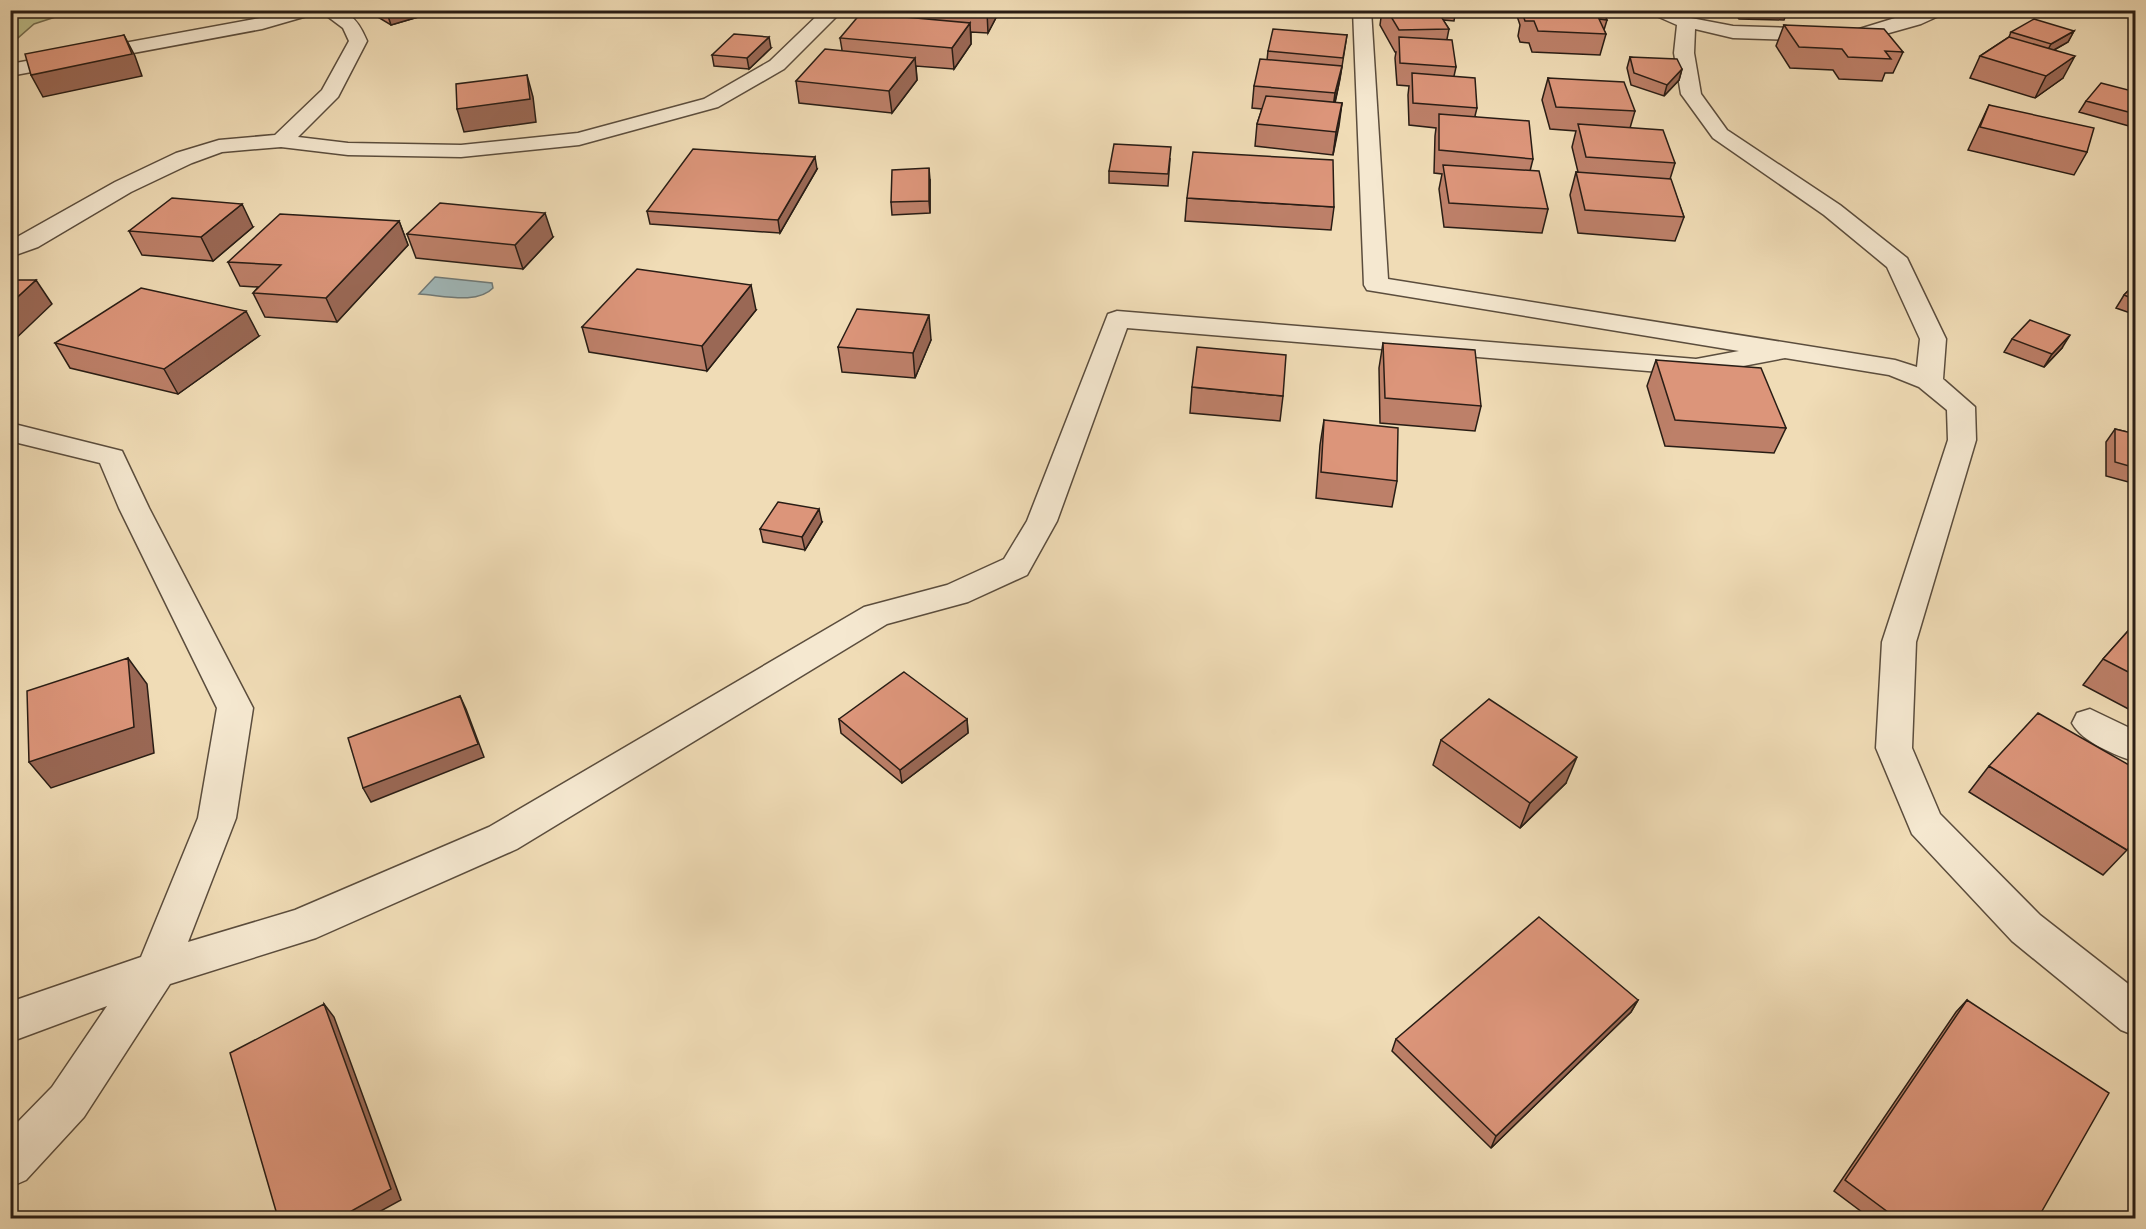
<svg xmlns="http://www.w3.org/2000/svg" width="2146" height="1229" font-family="'EB Garamond',serif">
  <rect width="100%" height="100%" fill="#f0dcb6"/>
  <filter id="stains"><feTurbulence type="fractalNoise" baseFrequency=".00333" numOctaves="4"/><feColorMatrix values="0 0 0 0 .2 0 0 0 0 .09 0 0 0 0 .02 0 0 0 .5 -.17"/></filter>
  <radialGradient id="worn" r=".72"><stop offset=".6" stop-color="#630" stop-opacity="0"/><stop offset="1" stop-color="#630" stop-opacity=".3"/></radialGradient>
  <!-- green -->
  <path fill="#bebf8b" stroke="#746e50" stroke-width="1.5" d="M 11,10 L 74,10 L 74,11 L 34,24 L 11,44 Z"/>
  <!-- water -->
  <path fill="#a0b8ba" stroke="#707a78" stroke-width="1.5" d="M 435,277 L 492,283 L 493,288 C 477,305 441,295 419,294 Z"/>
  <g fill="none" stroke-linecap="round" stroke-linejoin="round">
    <!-- service casing -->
    <g stroke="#5b4d3d" stroke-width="3">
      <path id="service" d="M 286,10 L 317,10 L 314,14 L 262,29 L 10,76 L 10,64 L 260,18 Z"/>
    </g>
    <!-- minor casing -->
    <g stroke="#5b4d3d" stroke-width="3">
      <path id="minor" d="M 319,10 C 348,10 356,15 367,41 L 338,97 L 298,137 L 348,143 L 461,145 L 578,133 L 704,99 L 770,61 L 823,10 L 843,10 L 784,69 L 718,107 L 579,145 L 461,157 L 348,155 L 281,147 L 222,152 L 192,163 L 131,192 L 38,247 L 10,257 L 10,241 L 115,182 L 176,153 L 219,140 L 275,135 L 322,90 L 349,41 L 343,28 Z
        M 1353,10 L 1371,10 L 1388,279 L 1895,360 L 1917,367 L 1920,339 L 1887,267 L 1824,215 L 1713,138 L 1684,98 L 1681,94 L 1674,53 L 1677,25 L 1652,14 L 1649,10 L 1675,10 L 1691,18 L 1733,26 L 1856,30 L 1921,10 L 1946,10 L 1943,14 L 1921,24 L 1857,42 L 1733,38 L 1695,29 L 1694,53 L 1701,94 L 1727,130 L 1840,205 L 1907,258 L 1946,339 L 1943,379 L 1975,407 L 1976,440 L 1916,642 L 1912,748 L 1940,814 L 2040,915 L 2136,990 L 2136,1036 L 2121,1030 L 2012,941 L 1912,834 L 1876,748 L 1882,642 L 1948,440 L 1947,410 L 1919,387 L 1889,375 L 1785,358 L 1696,375 L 1127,328 L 1057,521 L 1027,575 L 968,602 L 887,624 L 517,849 L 316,938 L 170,984 L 84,1117 L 26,1180 L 10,1187 L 10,1130 L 52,1087 L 107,1006 L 10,1042 L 10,1002 L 141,957 L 198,818 L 217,708 L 119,508 L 100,463 L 10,441 L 10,423 L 122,451 L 149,508 L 253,708 L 236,818 L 188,942 L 295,910 L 489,827 L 864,607 L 947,585 L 1004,559 L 1027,521 L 1108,314 L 1117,311 L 1696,359 L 1739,351 L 1367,290 L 1364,285 Z
        M 2090,709 L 2136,731 L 2136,762 C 2115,755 2082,742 2072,723 L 2077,713 Z"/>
    </g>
    <!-- service -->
    <use href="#service" fill="#f5e8d0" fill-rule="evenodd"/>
    <!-- minor -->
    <use href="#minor" fill="#f5e8d0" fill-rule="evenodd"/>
  </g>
  <!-- wall -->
  <path fill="#bd8069" stroke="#291d15" stroke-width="1.5" d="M 366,10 L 442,10 L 391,25 Z
    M 895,10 L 1000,10 L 988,33 L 971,32 L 971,44 L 954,69 L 916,66 L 917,80 L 892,113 L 799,103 L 796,81 L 842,50 L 840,38 L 896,16 Z
    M 1382,10 L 1456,10 L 1454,21 L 1443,20 L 1449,29 L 1447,39 L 1456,67 L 1454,76 L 1477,108 L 1475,116 L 1533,159 L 1530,171 L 1548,209 L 1542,233 L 1444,227 L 1439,189 L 1442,174 L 1434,173 L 1435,136 L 1436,128 L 1409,125 L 1408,95 L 1409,86 L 1397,85 L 1395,58 L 1396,52 L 1395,52 L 1380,25 Z
    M 1515,10 L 1603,11 L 1607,20 L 1604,30 L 1606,34 L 1600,55 L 1532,52 L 1529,43 L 1520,42 L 1518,36 L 1520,25 Z
    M 1732,10 L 1788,10 L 1784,20 L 1739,19 Z
    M 1784,25 L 1903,52 L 1893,73 L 1885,73 L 1882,81 L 1839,79 L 1833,70 L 1790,68 L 1776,46 Z
    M 2074,31 L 2068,42 L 2054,50 L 2063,78 L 2035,98 L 1970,78 L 1980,56 L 2009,37 L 2011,32 Z
    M 1347,35 L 1340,79 L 1335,103 L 1342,103 L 1333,155 L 1255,146 L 1257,124 L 1262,109 L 1252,108 L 1254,86 L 1267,60 L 1268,51 Z
    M 771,48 L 749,69 L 714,66 L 712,55 Z
    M 1630,57 L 1682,69 L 1679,80 L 1664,96 L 1631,85 L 1627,68 Z
    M 1548,78 L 1635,111 L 1630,128 L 1675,163 L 1670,179 L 1684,217 L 1675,241 L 1578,233 L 1570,195 L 1576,172 L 1578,172 L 1572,147 L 1576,131 L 1550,129 L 1542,100 Z
    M 2136,92 L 2136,128 L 2079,112 L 2086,101 Z
    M 1989,105 L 2087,152 L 2074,175 L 1968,150 Z
    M 1170,159 L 1168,186 L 1109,183 L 1109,171 Z
    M 817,169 L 780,233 L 650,224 L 647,211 Z
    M 930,180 L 930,213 L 892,215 L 891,202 Z
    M 1187,198 L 1334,207 L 1331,230 L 1185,221 Z
    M 399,221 L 408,245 L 337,322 L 265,317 L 253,293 L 258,287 L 240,286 L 228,262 Z
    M 253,227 L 213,261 L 142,255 L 129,231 Z
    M 407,234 L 553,237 L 523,269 L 416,258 Z
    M 2136,283 L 2136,315 L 2116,308 L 2124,295 Z
    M 756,310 L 707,371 L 589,352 L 582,327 Z
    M 259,336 L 178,394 L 70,368 L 55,343 Z
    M 2012,339 L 2062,348 L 2044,367 L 2004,352 Z
    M 931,340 L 915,378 L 842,372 L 838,347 Z
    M 1383,343 L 1481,406 L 1475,431 L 1380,423 L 1379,368 Z
    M 1656,360 L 1786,428 L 1774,453 L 1665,446 L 1647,386 Z
    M 1192,387 L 1283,396 L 1280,421 L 1190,413 Z
    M 1324,420 L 1397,481 L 1392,507 L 1316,498 L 1320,445 Z
    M 2115,429 L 2136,434 L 2136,484 L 2106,476 L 2106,442 Z
    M 822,522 L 805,550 L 763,542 L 760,529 Z
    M 2136,622 L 2136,713 L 2083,685 L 2103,659 Z
    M 839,719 L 967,719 L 968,733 L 902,783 L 841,733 Z
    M 1441,740 L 1566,783 L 1520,828 L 1433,765 Z
    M 1989,766 L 2127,850 L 2103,875 L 1969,792 Z
    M 1638,1000 L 1631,1012 L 1491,1148 L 1392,1051 L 1396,1039 Z
    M 1967,1000 L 2038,1218 L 1870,1218 L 1834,1191 L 1956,1012 Z"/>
  <!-- shaded-wall -->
  <path fill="#9a6855" stroke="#291d15" stroke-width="1.5" d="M 386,10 L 442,10 L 391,25 Z
    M 988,10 L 1000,10 L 988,33 L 987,12 Z
    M 970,23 L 971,44 L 954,69 L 952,48 Z
    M 2074,31 L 2068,42 L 2045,55 L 2051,44 Z
    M 124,35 L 135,56 L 142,76 L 43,97 L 31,75 Z
    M 769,37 L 771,48 L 749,69 L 747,58 Z
    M 2075,56 L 2063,78 L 2035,98 L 2046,76 Z
    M 915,58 L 917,80 L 892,113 L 889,91 Z
    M 1342,66 L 1338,88 L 1332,115 L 1335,93 Z
    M 1682,69 L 1679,80 L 1664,96 L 1667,85 Z
    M 527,75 L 533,97 L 536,122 L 464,132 L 457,109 Z
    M 1342,103 L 1339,126 L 1333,155 L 1336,132 Z
    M 815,157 L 817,169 L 780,233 L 778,220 Z
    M 929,168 L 930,180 L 930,213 L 929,201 Z
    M 242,204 L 253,227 L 213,261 L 201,237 Z
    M 545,213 L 553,237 L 523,269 L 515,245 Z
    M 399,221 L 408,245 L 337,322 L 326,298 Z
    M 36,280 L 52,304 L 10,344 L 10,304 Z
    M 751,285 L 756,310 L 707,371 L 702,346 Z
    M 246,311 L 259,336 L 178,394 L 164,369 Z
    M 929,315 L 931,340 L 915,378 L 913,353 Z
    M 2070,335 L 2062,348 L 2044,367 L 2052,354 Z
    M 819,509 L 822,522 L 805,550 L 802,537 Z
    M 128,658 L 147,684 L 154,753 L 51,788 L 29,762 Z
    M 460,696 L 466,709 L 484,757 L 371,802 L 363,788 Z
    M 967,719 L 968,733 L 902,783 L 900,770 Z
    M 1577,757 L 1566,783 L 1520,828 L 1530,803 Z
    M 1638,1000 L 1631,1012 L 1491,1148 L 1496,1136 Z
    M 324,1004 L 334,1017 L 401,1200 L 368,1218 L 339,1218 Z"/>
  <!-- building -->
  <path fill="#dc957a" stroke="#291d15" stroke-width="1.5" d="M 958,10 L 988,10 L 987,12 Z
    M 1387,10 L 1437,10 L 1449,29 L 1399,30 Z
    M 1521,10 L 1528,10 L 1527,15 L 1523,14 Z
    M 1530,10 L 1603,11 L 1607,20 L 1599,19 L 1606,34 L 1538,31 L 1534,21 L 1525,21 L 1523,15 L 1531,15 Z
    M 861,13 L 970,23 L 952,48 L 840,38 Z
    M 2034,19 L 2074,31 L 2051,44 L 2011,32 Z
    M 1784,25 L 1884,29 L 1903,52 L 1885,51 L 1891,59 L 1848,57 L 1842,49 L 1799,47 Z
    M 1273,29 L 1347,35 L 1343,58 L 1268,51 Z
    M 734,34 L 769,37 L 747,58 L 712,55 Z
    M 124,35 L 132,54 L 31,75 L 25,54 Z
    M 1399,37 L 1452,40 L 1456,67 L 1400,63 Z
    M 2009,37 L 2075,56 L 2046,76 L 1980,56 Z
    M 825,49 L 915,58 L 889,91 L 796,81 Z
    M 1630,57 L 1677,59 L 1682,69 L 1667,85 L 1634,73 Z
    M 1260,59 L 1342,66 L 1335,93 L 1254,86 Z
    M 1412,73 L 1475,78 L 1477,108 L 1413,103 Z
    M 527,75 L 530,99 L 457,109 L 456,84 Z
    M 1548,78 L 1624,82 L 1635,111 L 1556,107 Z
    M 2101,83 L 2136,92 L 2136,114 L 2086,101 Z
    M 1266,96 L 1342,103 L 1336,132 L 1257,124 Z
    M 1989,105 L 2094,128 L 2087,152 L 1980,127 Z
    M 1439,114 L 1529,121 L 1533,159 L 1439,150 Z
    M 1578,124 L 1663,130 L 1675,163 L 1586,157 Z
    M 1114,144 L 1171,147 L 1168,174 L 1109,171 Z
    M 693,149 L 815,157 L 778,220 L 647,211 Z
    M 1193,152 L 1333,160 L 1334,207 L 1187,198 Z
    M 1443,165 L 1539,171 L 1548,209 L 1449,203 Z
    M 929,168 L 929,201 L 891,202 L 892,170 Z
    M 1576,172 L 1671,179 L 1684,217 L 1585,210 Z
    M 172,198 L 242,204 L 201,237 L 129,231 Z
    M 440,203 L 545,213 L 515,245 L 407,234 Z
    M 280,214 L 399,221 L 326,298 L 253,293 L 281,265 L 228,262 Z
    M 637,269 L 751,285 L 702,346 L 582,327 Z
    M 10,280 L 36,280 L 10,304 Z
    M 2136,283 L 2136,300 L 2124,295 Z
    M 141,288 L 246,311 L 164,369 L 55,343 Z
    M 857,309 L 929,315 L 913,353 L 838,347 Z
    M 2030,320 L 2070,335 L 2052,354 L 2012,339 Z
    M 1383,343 L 1475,350 L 1481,406 L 1385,398 Z
    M 1197,347 L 1286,355 L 1283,396 L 1192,387 Z
    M 1656,360 L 1761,368 L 1786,428 L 1675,420 Z
    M 1324,420 L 1398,428 L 1397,481 L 1321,472 Z
    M 2115,429 L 2136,434 L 2136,468 L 2115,462 Z
    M 778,502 L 819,509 L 802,537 L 760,529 Z
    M 2136,622 L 2136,676 L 2103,659 Z
    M 128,658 L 134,727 L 29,762 L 27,691 Z
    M 904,672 L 967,719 L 900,770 L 839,719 Z
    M 460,696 L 478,744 L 363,788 L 348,738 Z
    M 1489,699 L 1577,757 L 1530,803 L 1441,740 Z
    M 2038,713 L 2136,769 L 2136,839 L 2127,850 L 1989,766 Z
    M 1539,917 L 1638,1000 L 1496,1136 L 1396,1039 Z
    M 1967,1000 L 2109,1093 L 2038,1218 L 1896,1218 L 1845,1180 Z
    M 324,1004 L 391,1189 L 339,1218 L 278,1218 L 230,1053 Z"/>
  <!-- margin -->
  <rect width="2146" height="1229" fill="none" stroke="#f0dcb6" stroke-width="36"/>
  <rect x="12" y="12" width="2122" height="1205" fill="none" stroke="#291d15" stroke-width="3"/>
  <rect x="18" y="18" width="2110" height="1193" fill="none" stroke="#291d15" stroke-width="1.5"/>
  <rect width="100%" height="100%" filter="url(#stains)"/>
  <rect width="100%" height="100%" fill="url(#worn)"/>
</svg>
